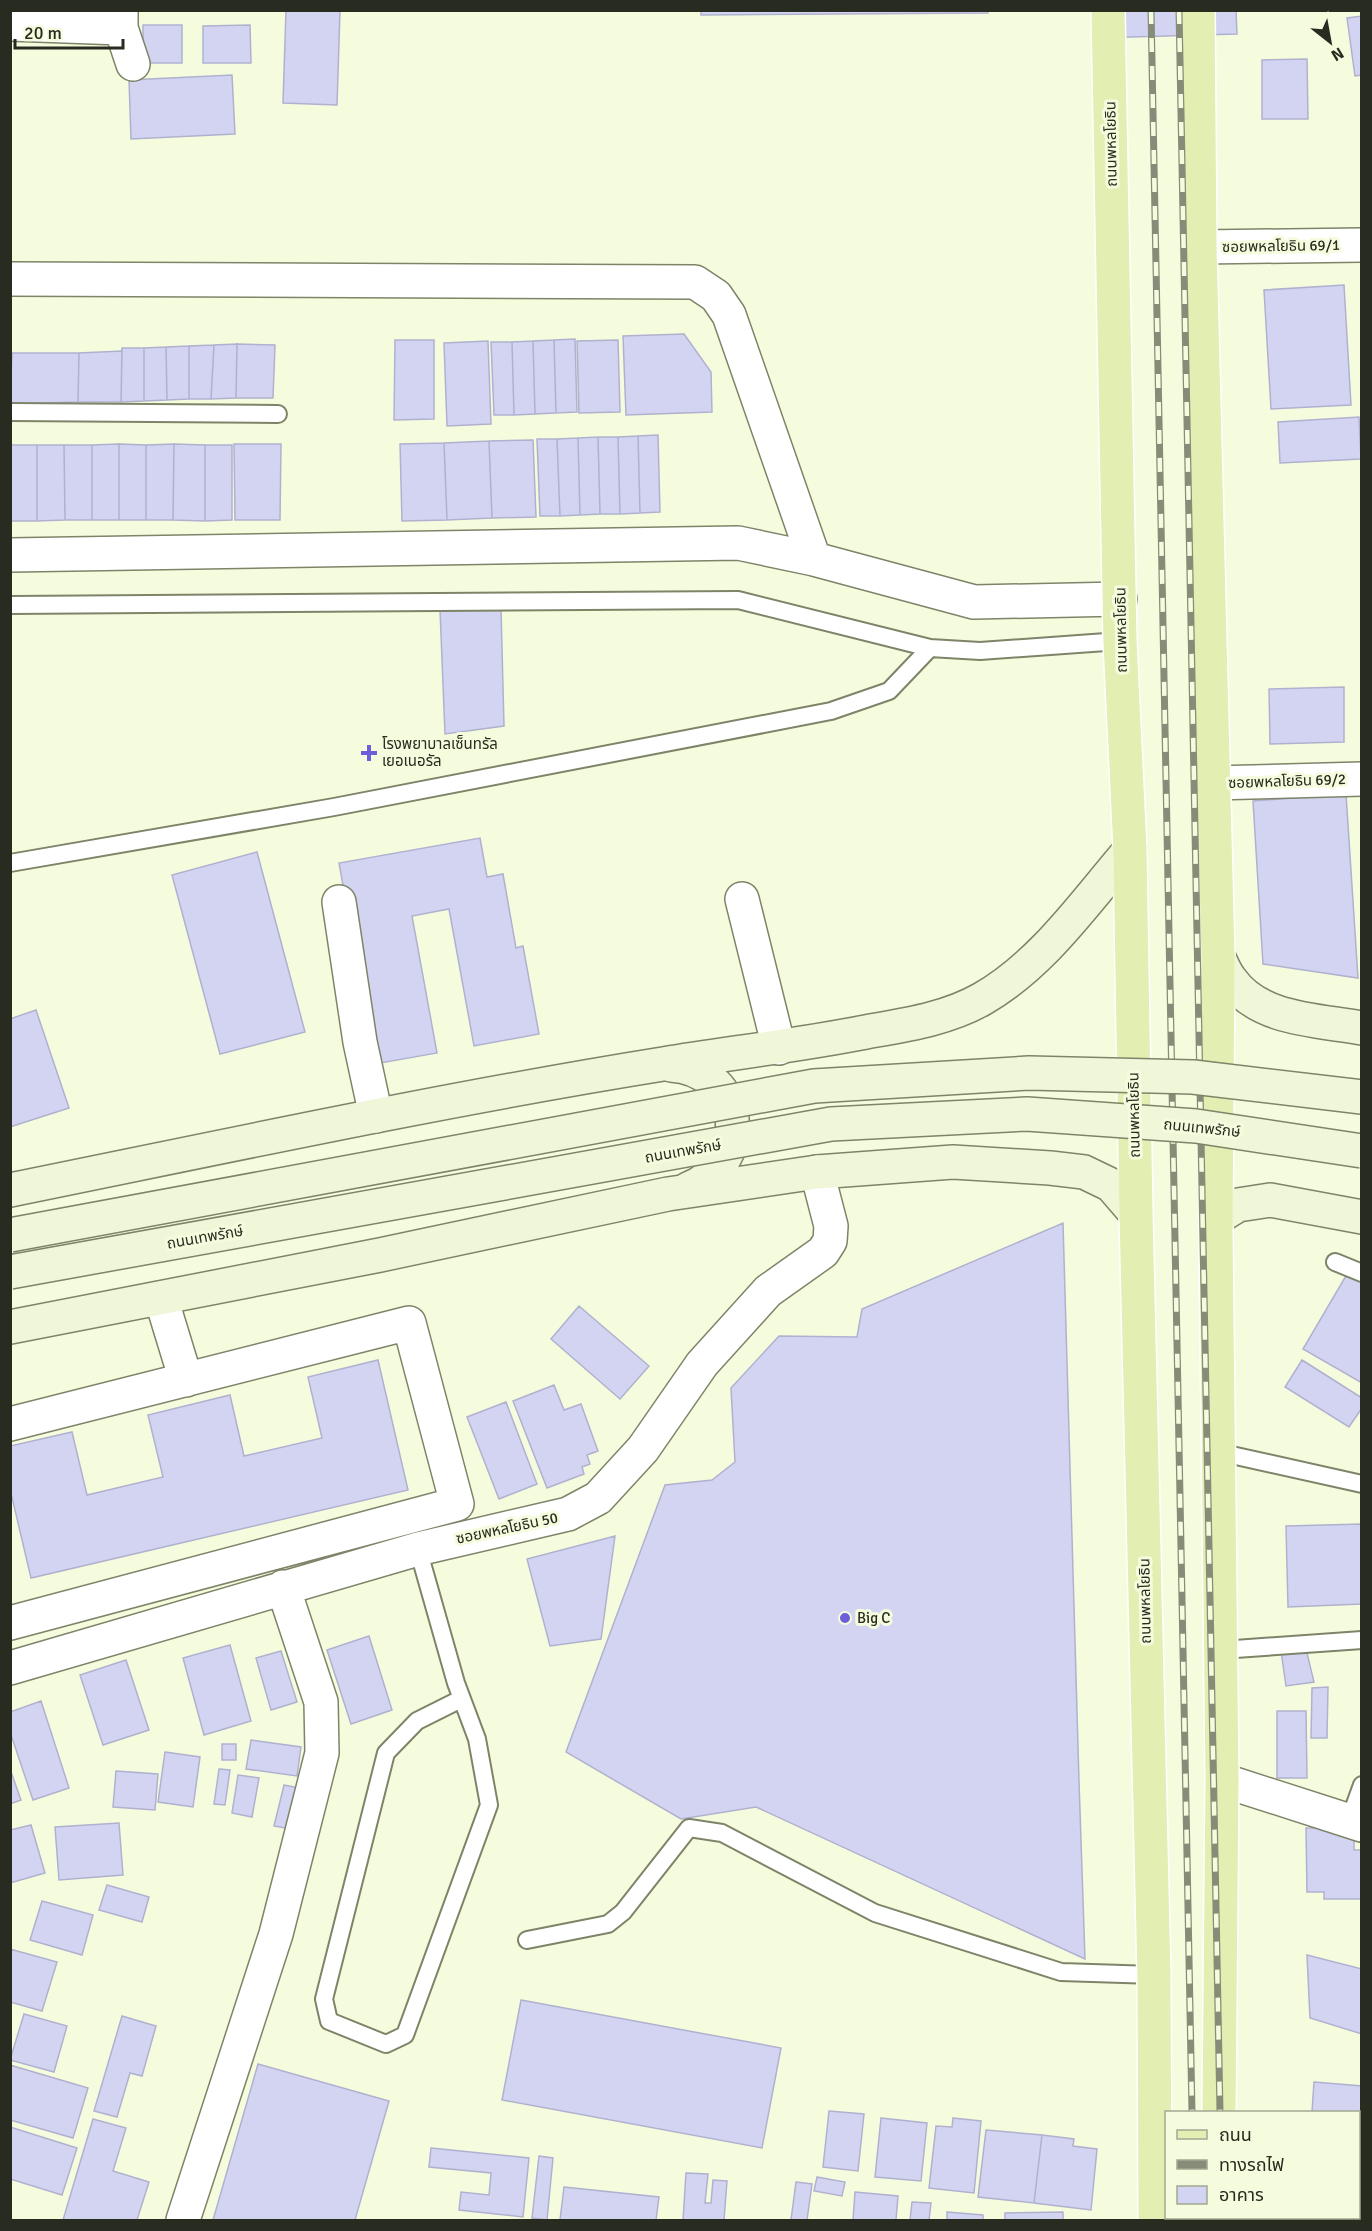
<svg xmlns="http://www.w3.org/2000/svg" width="1372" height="2231" font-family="Signika,'Noto Sans Thai',sans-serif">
  <rect width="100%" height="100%" fill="#f5fcde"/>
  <!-- building -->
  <path fill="#d3d4f2" stroke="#b0b1ce" stroke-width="1.5" d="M 286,10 L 340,11 L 337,105 L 283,103 Z
    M 701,10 L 988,10 L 988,13 L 701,15 Z
    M 1095,10 L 1236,10 L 1237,34 L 1095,38 Z
    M 1362,16 L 1362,75 L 1355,76 L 1347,18 Z
    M 143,25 L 182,25 L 182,63 L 143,63 Z
    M 250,25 L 251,63 L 203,63 L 203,26 Z
    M 1307,59 L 1308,119 L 1262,119 L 1262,60 Z
    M 232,75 L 235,134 L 131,139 L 129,80 Z
    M 1344,285 L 1351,405 L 1271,409 L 1264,290 Z
    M 684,334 L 711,372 L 712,412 L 626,415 L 623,336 Z
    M 575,339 L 577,412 L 556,413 L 554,340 Z
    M 395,340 L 434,340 L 434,419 L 394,420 Z
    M 554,340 L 556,413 L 535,414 L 533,341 Z
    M 618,340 L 620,412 L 579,413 L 577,341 Z
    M 488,341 L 491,424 L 447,426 L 444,343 Z
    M 533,341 L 535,414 L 514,415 L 512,342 Z
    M 491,342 L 512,342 L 514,415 L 494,415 Z
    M 237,344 L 275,345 L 273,398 L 236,398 Z
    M 237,344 L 236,398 L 211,399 L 214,345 Z
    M 214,345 L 211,399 L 189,399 L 189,346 Z
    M 189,346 L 189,399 L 167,400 L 166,347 Z
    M 166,347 L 167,400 L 144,401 L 144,348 Z
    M 122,348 L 144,348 L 144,401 L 121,402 Z
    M 122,351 L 121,402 L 78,402 L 79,353 Z
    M 12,353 L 79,353 L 78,402 L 10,404 Z
    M 1359,417 L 1361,459 L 1280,463 L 1278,422 Z
    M 658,435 L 660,512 L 640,513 L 638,436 Z
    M 638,436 L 640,513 L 620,514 L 618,437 Z
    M 598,437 L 600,514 L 580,515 L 578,438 Z
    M 598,437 L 618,437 L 620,514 L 600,514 Z
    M 578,438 L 580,515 L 560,516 L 557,439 Z
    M 537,439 L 557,439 L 560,516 L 540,516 Z
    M 533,440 L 536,517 L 492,518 L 489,441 Z
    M 489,441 L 492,518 L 447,520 L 444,443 Z
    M 444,443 L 447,520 L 402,521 L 400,444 Z
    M 119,444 L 119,520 L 92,520 L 92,445 Z
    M 119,444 L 146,445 L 146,520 L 119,520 Z
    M 174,444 L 173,520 L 146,520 L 146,445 Z
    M 174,444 L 205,445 L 205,521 L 173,520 Z
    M 234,444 L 281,444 L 280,520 L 235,520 Z
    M 10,445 L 37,445 L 37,521 L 10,521 Z
    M 37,445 L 64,445 L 65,520 L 37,521 Z
    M 64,445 L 92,445 L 92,520 L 65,520 Z
    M 205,445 L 232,445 L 232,520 L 205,521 Z
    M 501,609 L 504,726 L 445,734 L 440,610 Z
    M 1344,687 L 1344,742 L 1270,744 L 1269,689 Z
    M 1346,794 L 1358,978 L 1263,964 L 1253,801 Z
    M 480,838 L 487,877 L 503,874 L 516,948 L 523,946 L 539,1034 L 474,1046 L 449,909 L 412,916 L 437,1053 L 375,1064 L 339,863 Z
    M 257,852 L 305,1032 L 220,1054 L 172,875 Z
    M 36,1010 L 69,1108 L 10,1127 L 10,1019 Z
    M 1063,1223 L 1079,1781 L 1085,1959 L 756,1807 L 681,1819 L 566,1752 L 665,1485 L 712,1480 L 735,1462 L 731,1388 L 779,1336 L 857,1337 L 862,1309 Z
    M 1347,1274 L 1362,1283 L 1362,1383 L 1303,1349 Z
    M 579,1306 L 649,1366 L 620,1399 L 551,1339 Z
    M 378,1360 L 408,1490 L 31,1578 L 10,1489 L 10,1446 L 72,1432 L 87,1495 L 163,1477 L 148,1415 L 230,1395 L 244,1456 L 322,1438 L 308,1377 Z
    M 1302,1360 L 1362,1398 L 1362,1408 L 1349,1427 L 1285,1387 Z
    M 554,1385 L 564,1410 L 581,1404 L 598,1451 L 587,1455 L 590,1464 L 582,1467 L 584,1474 L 547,1488 L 513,1401 Z
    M 506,1402 L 537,1484 L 499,1499 L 467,1417 Z
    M 1362,1524 L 1362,1604 L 1288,1607 L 1286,1526 Z
    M 615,1536 L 601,1639 L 550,1646 L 527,1559 Z
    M 369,1636 L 392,1710 L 351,1724 L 327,1650 Z
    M 230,1645 L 251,1721 L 204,1735 L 183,1658 Z
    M 1306,1649 L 1314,1682 L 1286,1686 L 1281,1651 Z
    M 281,1651 L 297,1702 L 271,1710 L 256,1658 Z
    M 126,1660 L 149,1730 L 103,1745 L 80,1675 Z
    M 1328,1687 L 1327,1738 L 1311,1738 L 1312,1688 Z
    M 41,1701 L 69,1788 L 33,1800 L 10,1732 L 10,1712 Z
    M 1277,1711 L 1306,1711 L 1307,1778 L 1277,1778 Z
    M 251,1740 L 301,1747 L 297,1776 L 246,1769 Z
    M 222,1744 L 236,1744 L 236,1760 L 222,1760 Z
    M 165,1752 L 200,1757 L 193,1807 L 158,1802 Z
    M 10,1769 L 21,1800 L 10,1804 Z
    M 219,1769 L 230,1770 L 225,1805 L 214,1804 Z
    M 116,1771 L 158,1774 L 155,1810 L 113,1807 Z
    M 238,1775 L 259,1778 L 252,1817 L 232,1813 Z
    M 284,1785 L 300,1788 L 290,1829 L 274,1826 Z
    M 119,1823 L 123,1875 L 59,1880 L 55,1827 Z
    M 31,1825 L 45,1873 L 10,1883 L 10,1830 Z
    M 1306,1828 L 1354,1828 L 1354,1850 L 1362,1850 L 1362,1899 L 1324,1899 L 1324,1892 L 1307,1892 Z
    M 107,1885 L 149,1897 L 142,1922 L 99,1910 Z
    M 42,1901 L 93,1915 L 82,1955 L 30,1940 Z
    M 10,1949 L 57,1962 L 42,2011 L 10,2002 Z
    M 1307,1955 L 1362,1969 L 1362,2034 L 1310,2018 Z
    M 521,2000 L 781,2048 L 762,2148 L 502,2100 Z
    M 24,2014 L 67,2026 L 54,2072 L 10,2060 Z
    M 122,2016 L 156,2026 L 142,2076 L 130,2073 L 117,2117 L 94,2111 Z
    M 258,2064 L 389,2101 L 355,2220 L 213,2220 Z
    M 10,2065 L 88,2088 L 73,2138 L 10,2120 Z
    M 1314,2082 L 1362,2086 L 1362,2134 L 1358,2133 L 1358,2112 L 1312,2112 Z
    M 829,2111 L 864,2114 L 858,2171 L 823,2167 Z
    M 881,2118 L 927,2123 L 921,2181 L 875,2177 Z
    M 953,2118 L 981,2121 L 974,2193 L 929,2188 L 936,2126 L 952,2127 Z
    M 93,2119 L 126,2128 L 113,2171 L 149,2182 L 137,2220 L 63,2220 Z
    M 10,2127 L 77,2148 L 62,2195 L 10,2179 Z
    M 986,2130 L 1042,2135 L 1034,2203 L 978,2197 Z
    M 1358,2133 L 1362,2134 L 1362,2182 L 1358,2181 Z
    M 1042,2135 L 1074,2139 L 1073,2146 L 1097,2149 L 1091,2210 L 1034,2203 Z
    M 431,2148 L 529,2158 L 523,2217 L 459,2210 L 461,2192 L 489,2195 L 491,2173 L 429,2167 Z
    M 539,2156 L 553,2158 L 547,2220 L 532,2218 Z
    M 686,2173 L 708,2174 L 705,2203 L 711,2203 L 713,2180 L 727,2181 L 724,2220 L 683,2220 Z
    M 817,2177 L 845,2182 L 842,2196 L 814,2191 Z
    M 796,2182 L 812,2184 L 807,2220 L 791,2220 Z
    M 564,2187 L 659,2197 L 656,2220 L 560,2220 Z
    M 855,2192 L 898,2196 L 896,2220 L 853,2220 Z
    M 912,2202 L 931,2203 L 929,2220 L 910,2220 Z
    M 947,2212 L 983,2215 L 983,2220 L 947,2220 Z
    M 1063,2212 L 1063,2220 L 1005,2220 L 1005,2213 Z"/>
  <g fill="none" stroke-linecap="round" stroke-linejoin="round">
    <!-- service casing -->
    <g stroke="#7d8468" stroke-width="20">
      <path id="service" d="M 10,412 L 278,414
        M 10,605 L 738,600 L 930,648 L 980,651 L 1120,641
        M 10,863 L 334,807 L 831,711 L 889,691 L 930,648
        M 1335,1262 L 1362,1273
        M 1218,1452 L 1362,1484
        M 418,1549 L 456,1683 L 477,1739 L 489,1805 L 405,2035 L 386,2044 L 329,2021 L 324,1999 L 386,1753 L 417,1721 L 461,1699
        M 1221,1650 L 1362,1640
        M 1349,1821 L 1362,1785
        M 527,1940 L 608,1924 L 623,1912 L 689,1828 L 722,1833 L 875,1913 L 1061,1972 L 1154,1975"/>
    </g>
    <!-- minor casing -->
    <g stroke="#7d8468" stroke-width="36">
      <path id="minor" d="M 121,10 L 121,28 L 133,64
        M 10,24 L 121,28
        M 1200,247 L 1362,245
        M 10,279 L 695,282 L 716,296 L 729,315 L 814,559
        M 10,555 L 738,543 L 814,559 L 974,602 L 1120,599
        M 1212,783 L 1362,779
        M 742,899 L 779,1048
        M 339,902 L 360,1042 L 376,1116
        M 161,1298 L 186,1380
        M 10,1424 L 409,1323 L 457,1504 L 10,1623
        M 10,1668 L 418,1549 L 568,1514 L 598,1498 L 643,1449 L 702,1364 L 768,1291 L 823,1252 L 830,1241 L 831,1226 L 817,1172
        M 1222,1780 L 1362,1825
        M 183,2220 L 276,1934 L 322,1753 L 321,1702 L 283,1587"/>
    </g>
    <!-- secondary casing -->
    <g stroke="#7d8468" stroke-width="36">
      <path id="secondary" d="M 1218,956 C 1222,964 1225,973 1231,980 C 1259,1020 1317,1020 1362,1028
        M 671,1065 C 744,1070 755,1162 688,1189
        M 10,1190 C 227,1146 445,1099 663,1064 C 731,1053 799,1045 866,1032 C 905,1025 947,1019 982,999 C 1043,964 1085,902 1130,850
        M 1217,1218 L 1238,1205 L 1270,1200 L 1362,1217
        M 10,1327 L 380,1255 L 668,1194 L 817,1172 L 953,1162 L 1050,1168 L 1084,1172 L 1111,1185 L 1136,1214"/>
    </g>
    <!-- primary casing -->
    <g stroke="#fff" stroke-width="36">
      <path id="primary" d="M 1108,10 L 1120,641 L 1130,850 L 1136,1214 L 1154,1975 L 1155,2220
        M 1198,10 L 1200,247 L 1218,956 L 1216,1231 L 1222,1780 L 1219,2112
        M 1218,2220 L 1218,2218"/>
    </g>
    <!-- service -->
    <use href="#service" stroke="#fff" stroke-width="16"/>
    <!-- minor -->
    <use href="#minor" stroke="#fff" stroke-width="33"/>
    <!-- secondary -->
    <use href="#secondary" stroke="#f0f7d9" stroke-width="33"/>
    <!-- primary -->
    <use href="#primary" stroke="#e2eeb2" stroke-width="33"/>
    <!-- rail casing -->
    <g stroke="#878c78" stroke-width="7">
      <path id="rail" d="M 1151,10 L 1192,2112
        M 1179,10 L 1220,2112
        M 1194,2218 L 1194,2220
        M 1222,2218 L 1222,2220"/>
    </g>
    <!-- rail -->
    <use href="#rail" stroke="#f5fcde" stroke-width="4.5" stroke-dasharray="14" stroke-linecap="butt"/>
    <!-- secondary-bridge casing -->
    <g stroke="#7d8468" stroke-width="36" stroke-linecap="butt">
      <path id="secondary-bridge" d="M 10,1235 L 814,1086 L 1029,1073 L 1193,1077 L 1362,1097
        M 10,1272 L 831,1124 L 1027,1114 L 1196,1126 L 1362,1151"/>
    </g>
    <!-- secondary-bridge -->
    <use href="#secondary-bridge" stroke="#f0f7d9" stroke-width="33"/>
  </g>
  <!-- markers -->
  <g fill="#6c5fd9" stroke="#f5fcde" stroke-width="2">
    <path d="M366 744h6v6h6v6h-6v6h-6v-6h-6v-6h6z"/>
    <circle cx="845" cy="1618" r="6"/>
  </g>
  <g text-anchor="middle" stroke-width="6" stroke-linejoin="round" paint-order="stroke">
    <!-- street labels -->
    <g font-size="15" fill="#282b1f" stroke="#f5fcde">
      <text transform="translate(1111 144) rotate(-91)" y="5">ถนนพหลโยธิน</text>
      <text transform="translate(1281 246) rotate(-1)" y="5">ซอยพหลโยธิน 69/1</text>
      <text transform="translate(1121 630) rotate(-91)" y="5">ถนนพหลโยธิน</text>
      <text transform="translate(1287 781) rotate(-2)" y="5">ซอยพหลโยธิน 69/2</text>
      <text transform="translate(1134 1115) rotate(-91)" y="5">ถนนพหลโยธิน</text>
      <text transform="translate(1202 1128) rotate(6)" y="5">ถนนเทพรักษ์</text>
      <text transform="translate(683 1151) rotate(-10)" y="5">ถนนเทพรักษ์</text>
      <text transform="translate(205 1237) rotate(-10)" y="5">ถนนเทพรักษ์</text>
      <text transform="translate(507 1528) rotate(-12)" y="5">ซอยพหลโยธิน 50</text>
      <text transform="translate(1145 1601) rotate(-91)" y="5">ถนนพหลโยธิน</text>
    </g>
    <!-- poi labels -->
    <g font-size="15" fill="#282b1f" stroke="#f5fcde" text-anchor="start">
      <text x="382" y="749">โรงพยาบาลเซ็นทรัล<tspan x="382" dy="17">เยอเนอรัล</tspan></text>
      <text x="857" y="1623">Big C</text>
    </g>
  </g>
  <!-- border -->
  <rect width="1372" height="2231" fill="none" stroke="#282b1f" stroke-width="24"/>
  <!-- legend -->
  <rect x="1165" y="2111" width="195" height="108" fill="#f5fcde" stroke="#a3a892" stroke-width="1.5"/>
  <rect x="1177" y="2130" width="30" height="9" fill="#e2eeb2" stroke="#a3a892" stroke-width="1.5"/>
  <text x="1219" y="2141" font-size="18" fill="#282b1f">ถนน</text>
  <rect x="1177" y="2160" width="30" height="9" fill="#878c78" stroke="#a3a892" stroke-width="1.5"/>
  <text x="1219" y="2171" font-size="18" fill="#282b1f">ทางรถไฟ</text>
  <rect x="1177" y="2186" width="30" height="18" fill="#d3d4f2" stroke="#a3a892" stroke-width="1.5"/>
  <text x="1219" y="2201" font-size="18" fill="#282b1f">อาคาร</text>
  <!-- north arrow -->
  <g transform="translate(1330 42) rotate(149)" stroke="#f5fcde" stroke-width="4.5" paint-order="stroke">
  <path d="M0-4.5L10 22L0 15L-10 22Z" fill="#282b1f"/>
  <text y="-9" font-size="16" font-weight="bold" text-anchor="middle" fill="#282b1f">N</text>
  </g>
  <!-- scale -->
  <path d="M15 39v9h108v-9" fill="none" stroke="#282b1f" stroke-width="3"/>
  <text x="24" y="39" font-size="18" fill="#282b1f" stroke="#f5fcde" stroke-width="4.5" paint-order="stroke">20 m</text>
</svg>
